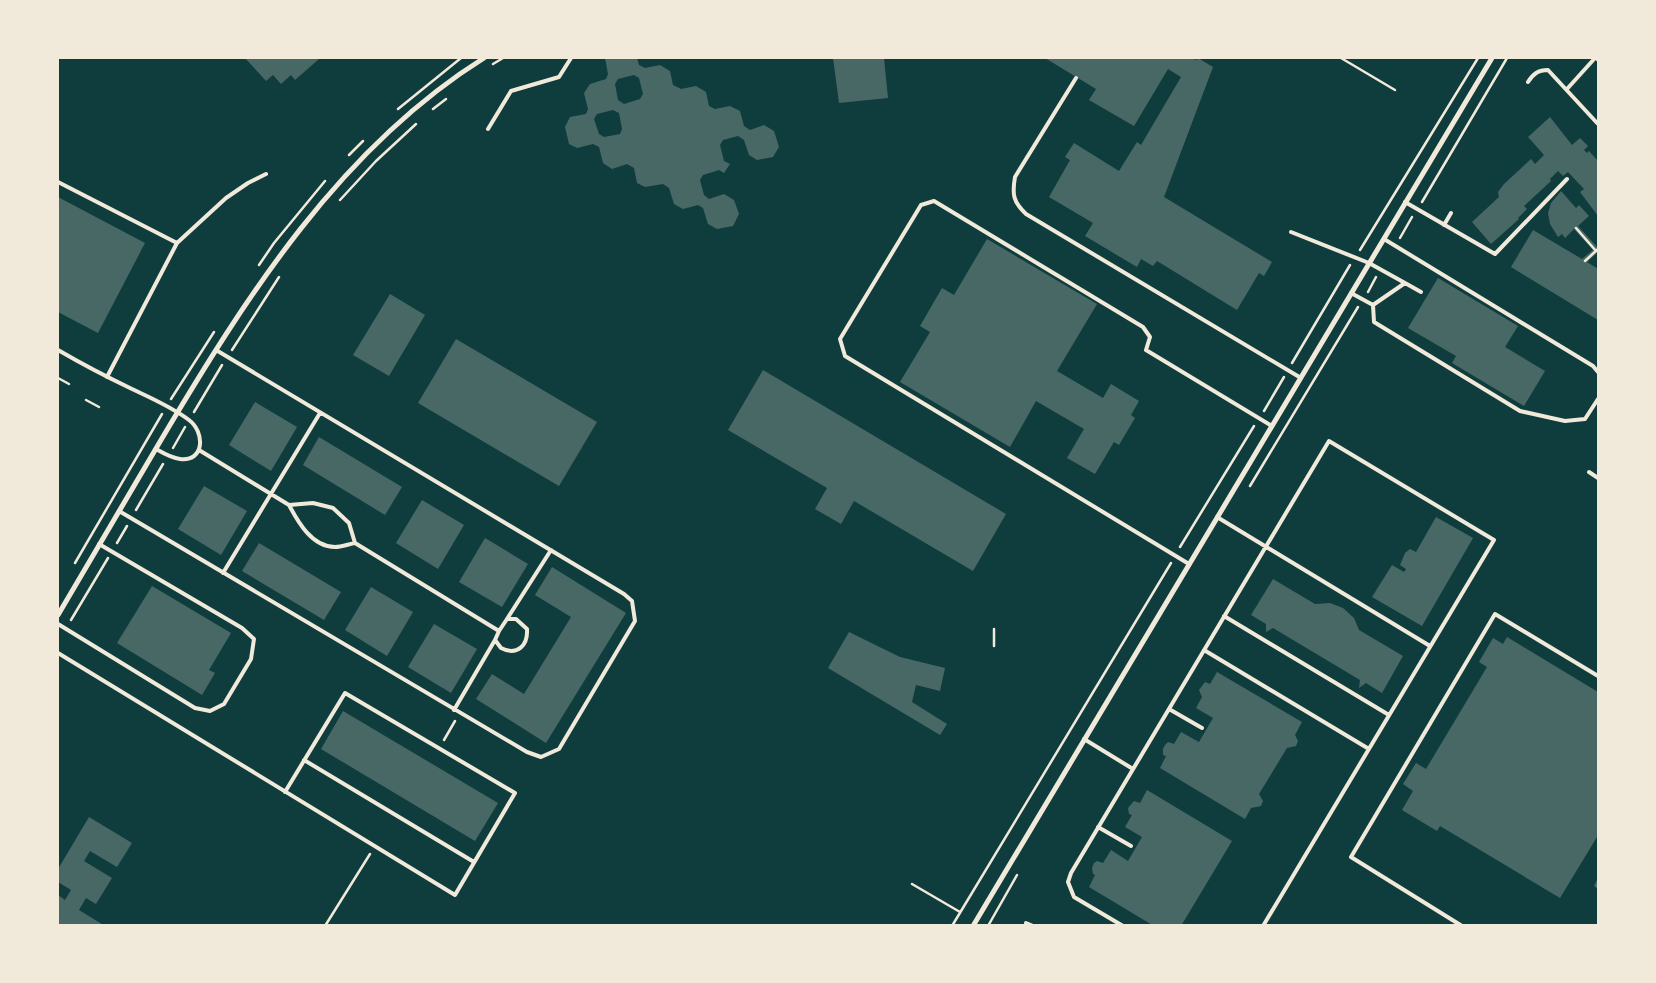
<svg xmlns="http://www.w3.org/2000/svg" width="1656" height="983" font-family="'Source Sans 3',sans-serif">
  <rect width="100%" height="100%" fill="#0f3d3e"/>
  <!-- building -->
  <path fill="#486865" fill-rule="evenodd" d="M 245,58 L 318,58 L 319,59 L 295,80 L 291,75 L 281,84 L 273,75 L 266,81 Z
    M 605,58 L 637,58 L 639,65 L 645,68 L 660,65 L 670,71 L 673,85 L 681,89 L 696,86 L 706,92 L 709,106 L 715,109 L 730,106 L 740,111 L 744,126 L 750,130 L 764,125 L 774,131 L 779,147 L 773,157 L 757,160 L 749,155 L 744,140 L 738,136 L 723,140 L 720,145 L 724,161 L 730,164 L 724,173 L 719,170 L 703,175 L 700,180 L 704,195 L 709,199 L 724,194 L 734,200 L 739,214 L 733,226 L 717,229 L 708,224 L 703,208 L 698,205 L 683,209 L 674,204 L 669,188 L 663,184 L 645,187 L 637,183 L 634,168 L 627,164 L 612,169 L 603,163 L 599,147 L 593,144 L 577,148 L 569,144 L 565,127 L 570,117 L 586,114 L 588,109 L 584,93 L 590,84 L 606,79 L 608,74 ZM 634,75 L 639,78 L 643,94 L 640,99 L 624,104 L 618,100 L 615,84 L 618,79 ZM 613,110 L 619,113 L 622,129 L 620,134 L 604,137 L 599,134 L 594,119 L 597,114 Z
    M 833,58 L 884,58 L 888,98 L 839,103 Z
    M 1045,58 L 1192,58 L 1197,60 L 1198,58 L 1213,67 L 1164,197 L 1272,262 L 1264,276 L 1259,273 L 1237,310 L 1157,261 L 1153,266 L 1141,259 L 1137,267 L 1085,236 L 1093,223 L 1049,197 L 1070,160 L 1065,157 L 1074,143 L 1119,171 L 1137,142 L 1141,145 L 1181,77 L 1168,69 L 1134,126 L 1089,100 L 1096,89 Z
    M 1550,117 L 1572,145 L 1580,138 L 1588,146 L 1584,150 L 1587,153 L 1589,151 L 1598,161 L 1598,216 L 1580,192 L 1584,189 L 1568,172 L 1563,176 L 1558,171 L 1550,179 L 1551,181 L 1524,206 L 1527,209 L 1518,218 L 1519,219 L 1491,244 L 1472,222 L 1499,197 L 1498,192 L 1504,184 L 1531,159 L 1535,164 L 1544,155 L 1528,137 Z
    M 1561,191 L 1576,208 L 1579,205 L 1589,216 L 1578,226 L 1597,247 L 1598,245 L 1598,252 L 1587,262 L 1598,269 L 1598,320 L 1511,267 L 1533,230 L 1582,259 L 1593,250 L 1574,229 L 1565,238 L 1562,234 L 1558,237 L 1550,224 L 1548,213 L 1551,203 Z
    M 58,197 L 145,243 L 98,333 L 58,312 Z
    M 987,239 L 1097,304 L 1057,371 L 1103,398 L 1111,384 L 1139,401 L 1131,415 L 1135,418 L 1119,445 L 1114,442 L 1095,474 L 1067,458 L 1084,429 L 1036,401 L 1010,447 L 900,382 L 930,332 L 920,326 L 942,288 L 954,295 Z
    M 1438,278 L 1518,326 L 1505,347 L 1545,371 L 1524,406 L 1452,363 L 1456,356 L 1408,328 Z
    M 390,294 L 425,315 L 389,376 L 353,355 Z
    M 456,339 L 597,422 L 559,486 L 418,403 Z
    M 763,370 L 1006,514 L 973,571 L 854,501 L 841,524 L 815,509 L 827,488 L 728,430 Z
    M 255,402 L 297,427 L 271,471 L 229,445 Z
    M 319,437 L 402,487 L 385,515 L 303,465 Z
    M 204,486 L 247,511 L 221,555 L 178,529 Z
    M 422,500 L 464,525 L 438,569 L 396,543 Z
    M 1436,517 L 1473,538 L 1422,626 L 1372,597 L 1392,565 L 1404,572 L 1406,569 L 1400,565 L 1405,553 L 1410,549 L 1416,552 Z
    M 485,538 L 528,564 L 502,607 L 459,582 Z
    M 259,543 L 341,592 L 324,620 L 242,571 Z
    M 552,567 L 626,613 L 546,743 L 476,699 L 492,674 L 524,694 L 571,617 L 535,595 Z
    M 1273,579 L 1315,604 L 1330,603 L 1343,608 L 1354,618 L 1359,630 L 1403,656 L 1382,693 L 1366,683 L 1359,688 L 1360,680 L 1273,628 L 1266,632 L 1266,624 L 1251,615 Z
    M 152,586 L 231,633 L 209,670 L 215,673 L 202,695 L 117,643 Z
    M 371,587 L 413,612 L 387,656 L 345,630 Z
    M 434,624 L 477,649 L 451,693 L 408,667 Z
    M 849,632 L 900,657 L 945,668 L 940,691 L 916,685 L 912,702 L 947,724 L 940,735 L 828,668 Z
    M 1507,637 L 1598,692 L 1598,837 L 1597,837 L 1560,898 L 1440,826 L 1437,831 L 1402,810 L 1413,791 L 1403,784 L 1416,763 L 1426,769 L 1487,667 L 1479,662 L 1493,638 L 1503,644 Z
    M 1217,672 L 1302,722 L 1295,735 L 1298,741 L 1296,746 L 1287,748 L 1259,794 L 1263,801 L 1261,806 L 1251,808 L 1245,819 L 1160,768 L 1166,756 L 1163,755 L 1163,749 L 1165,745 L 1168,742 L 1174,744 L 1181,732 L 1199,742 L 1213,718 L 1196,708 L 1202,697 L 1199,690 L 1205,682 L 1210,684 Z
    M 343,711 L 498,803 L 475,841 L 321,749 Z
    M 1147,790 L 1232,841 L 1181,926 L 1154,926 L 1089,887 L 1095,875 L 1093,874 L 1092,868 L 1094,863 L 1097,861 L 1103,863 L 1111,850 L 1128,861 L 1142,837 L 1125,827 L 1132,815 L 1129,814 L 1128,808 L 1134,801 L 1140,803 Z
    M 89,817 L 132,843 L 117,867 L 90,851 L 84,861 L 112,878 L 96,904 L 86,898 L 79,910 L 105,926 L 58,926 L 58,895 L 65,900 L 71,890 L 58,882 L 58,869 Z
    M 1598,878 L 1598,889 L 1594,886 Z"/>
  <g fill="none" stroke-linecap="round" stroke-linejoin="round">
    <!-- path -->
    <path stroke="#f1e9da" stroke-width="2.5" d="M 1341,58 L 1395,90
      M 493,64 L 503,58
      M 398,109 L 461,58
      M 433,109 L 446,99
      M 349,155 L 363,141
      M 340,200 L 376,161 L 416,124
      M 1422,202 L 1507,58
      M 1576,228 L 1596,251
      M 1400,238 L 1412,217
      M 1360,250 L 1478,58
      M 1585,261 L 1598,249
      M 259,265 L 274,243 L 325,181
      M 1368,292 L 1376,277
      M 232,350 L 279,277
      M 1292,363 L 1350,265
      M 58,378 L 69,384
      M 171,399 L 214,332
      M 86,400 L 99,407
      M 1264,411 L 1284,377
      M 194,412 L 222,365
      M 173,448 L 185,427
      M 1250,486 L 1358,307
      M 136,510 L 163,464
      M 117,543 L 127,526
      M 1180,547 L 1254,426
      M 75,563 L 162,414
      M 71,620 L 108,558
      M 994,646 L 994,629
      M 444,740 L 455,721
      M 912,884 L 960,912
      M 325,926 L 370,854
      M 952,926 L 1171,563
      M 988,926 L 1017,875"/>
    <!-- service -->
    <path stroke="#f1e9da" stroke-width="4" d="M 1076,78 L 1015,177 C 1012,194 1013,202 1026,214 L 1301,378
      M 1528,82 C 1533,74 1538,70 1548,70 L 1598,124
      M 1567,89 L 1595,58
      M 488,129 L 511,91 L 559,77 L 571,58
      M 58,182 L 177,243
      M 1405,202 L 1495,254 L 1567,179
      M 1444,225 L 1451,213
      M 1291,232 L 1369,263 L 1405,283 L 1373,305 L 1374,322 L 1520,411 L 1565,421 L 1585,419 L 1598,399
      M 1384,239 L 1593,366 L 1598,372
      M 1405,283 L 1421,292
      M 1351,293 L 1373,305
      M 58,350 C 82,364 107,377 132,389 C 151,398 172,407 189,420 C 205,432 205,462 180,459 C 171,458 163,453 156,449
      M 107,377 L 177,243 L 226,198 L 248,183 L 266,174
      M 199,450 L 289,505 L 313,503 L 333,508 L 349,523 L 355,543
      M 1589,472 L 1598,478
      M 289,505 C 298,522 312,547 335,547 C 341,547 349,544 355,543 L 499,631 L 495,640 L 501,648 C 517,656 528,646 527,629 L 516,619 L 507,619 L 499,631
      M 119,511 L 527,752 L 541,757 L 559,749 L 635,621 L 632,601 L 624,594 L 216,350
      M 1217,517 L 1430,646
      M 1189,564 L 845,356 L 840,339 L 921,205 L 934,201 L 1143,327 L 1150,337 L 1146,350 L 1272,426
      M 223,573 L 320,413
      M 1224,616 L 1389,715
      M 507,619 L 551,550
      M 58,624 L 195,708 L 210,711 L 224,704 L 251,659 L 254,639 L 242,628 L 99,544
      M 1204,650 L 1369,749
      M 58,653 L 455,895 L 515,793 L 345,693 L 285,792
      M 1169,709 L 1202,728
      M 454,710 L 495,640
      M 1084,739 L 1133,769
      M 304,760 L 474,862
      M 1098,827 L 1131,846
      M 1026,923 L 1033,926
      M 1123,926 L 1074,897 L 1068,882 L 1071,873 L 1329,441 L 1494,540 L 1263,926
      M 1462,926 L 1351,857 L 1495,614 L 1598,676"/>
    <!-- minor -->
    <path stroke="#f1e9da" stroke-width="5" d="M 1597,58 L 1598,59
      M 58,615 C 92,557 127,498 161,440 C 246,297 340,148 484,58
      M 973,926 L 1492,58"/>
  </g>
  <!-- border -->
  <rect width="1656" height="983" fill="none" stroke="#f1e9da" stroke-width="118"/>
</svg>
